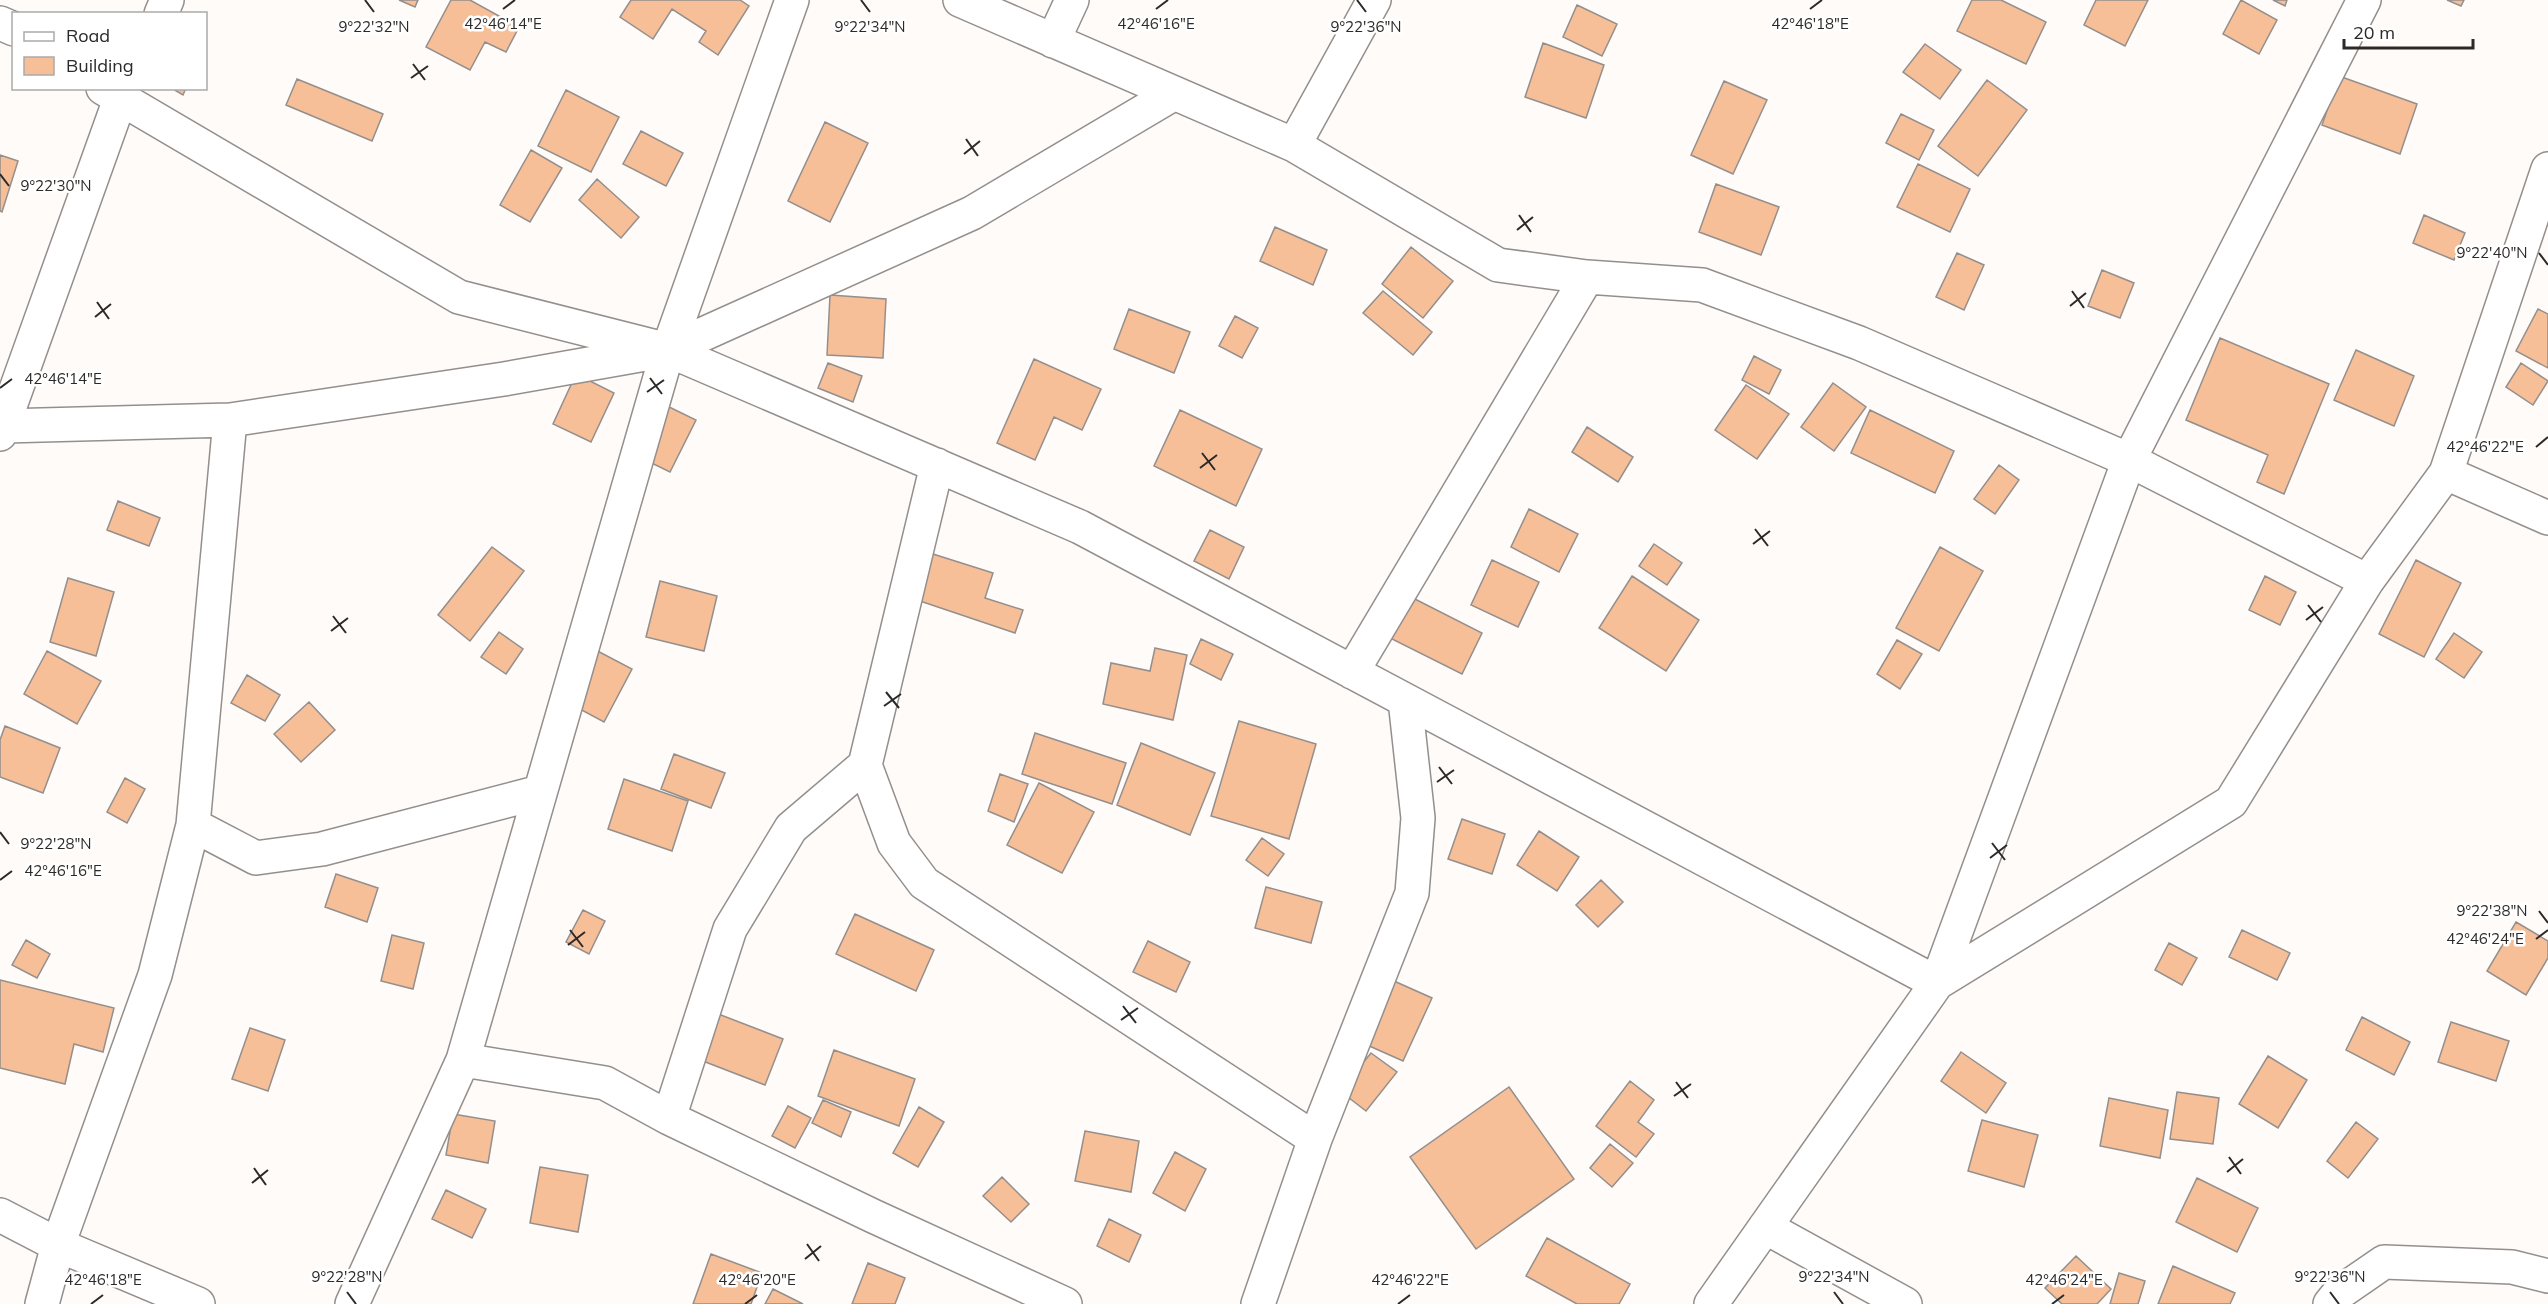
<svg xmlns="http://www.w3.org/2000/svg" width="2548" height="1304" font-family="Mulish,sans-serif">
  <rect width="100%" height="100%" fill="#fffbf8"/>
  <!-- building -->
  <path fill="#f6bf98" stroke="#948f8c" stroke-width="1.5" d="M 399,0 L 418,0 L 415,7 Z
    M 451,0 L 470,0 L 519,27 L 506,52 L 485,42 L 470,70 L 426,47 Z
    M 631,0 L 740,0 L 749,6 L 718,55 L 699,42 L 706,31 L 672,9 L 653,39 L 620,17 Z
    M 1972,0 L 2001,0 L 2046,22 L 2026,64 L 1957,31 Z
    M 2096,0 L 2148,0 L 2125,46 L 2084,25 Z
    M 2241,0 L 2277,20 L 2259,54 L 2223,34 Z
    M 2273,0 L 2287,0 L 2285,6 Z
    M 2447,0 L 2464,0 L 2461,6 Z
    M 1577,5 L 1617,24 L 1602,56 L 1563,37 Z
    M 1543,43 L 1604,65 L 1586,118 L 1525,97 Z
    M 1925,44 L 1961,70 L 1940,99 L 1903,72 Z
    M 2339,76 L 2417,104 L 2400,154 L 2322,125 Z
    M 297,79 L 383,114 L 372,141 L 286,105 Z
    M 1987,80 L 2027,110 L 1978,176 L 1938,146 Z
    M 1724,81 L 1767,100 L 1733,174 L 1691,155 Z
    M 171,88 L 186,88 L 183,95 Z
    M 566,90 L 619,117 L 591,172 L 538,146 Z
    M 1901,114 L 1934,130 L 1919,160 L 1886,143 Z
    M 825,122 L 868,143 L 830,222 L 788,201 Z
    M 641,131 L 683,153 L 666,186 L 623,164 Z
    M 531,150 L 562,168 L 530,222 L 500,205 Z
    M 0,155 L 18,161 L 2,212 L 0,211 Z
    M 1918,164 L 1970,189 L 1950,232 L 1897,207 Z
    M 597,179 L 639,217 L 621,238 L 579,200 Z
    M 1716,184 L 1779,207 L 1761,255 L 1699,232 Z
    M 2424,215 L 2465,233 L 2454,260 L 2413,243 Z
    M 1275,227 L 1327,250 L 1313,285 L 1260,261 Z
    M 1411,247 L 1453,281 L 1423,318 L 1382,284 Z
    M 1957,253 L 1984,265 L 1964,310 L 1936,297 Z
    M 2102,270 L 2134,283 L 2120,318 L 2088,306 Z
    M 1383,291 L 1432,332 L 1413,355 L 1363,313 Z
    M 830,295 L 886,299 L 883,358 L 827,355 Z
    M 1129,309 L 1190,332 L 1174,373 L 1114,349 Z
    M 2538,309 L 2548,314 L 2548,368 L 2516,351 Z
    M 1235,316 L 1258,328 L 1242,358 L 1219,346 Z
    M 2220,338 L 2329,384 L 2284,494 L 2257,482 L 2268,455 L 2186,420 Z
    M 2356,350 L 2414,376 L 2394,426 L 2334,400 Z
    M 1754,356 L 1781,370 L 1769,394 L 1742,380 Z
    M 1034,359 L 1101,389 L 1082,430 L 1054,417 L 1035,460 L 997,443 Z
    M 828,363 L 862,376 L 853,402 L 818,388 Z
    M 2521,363 L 2548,381 L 2533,405 L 2506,387 Z
    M 576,374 L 614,393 L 591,442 L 553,424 Z
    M 1833,383 L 1866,407 L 1834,451 L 1801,427 Z
    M 1746,385 L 1789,414 L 1757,459 L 1715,430 Z
    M 661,403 L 696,420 L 670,472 L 635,455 Z
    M 1180,410 L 1262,449 L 1236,506 L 1154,466 Z
    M 1870,410 L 1954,451 L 1935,493 L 1851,453 Z
    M 1587,427 L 1633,457 L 1618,482 L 1572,452 Z
    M 1999,465 L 2019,480 L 1995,514 L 1974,499 Z
    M 118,501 L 160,518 L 149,546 L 107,530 Z
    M 1529,509 L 1578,534 L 1559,572 L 1511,547 Z
    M 1210,530 L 1244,547 L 1229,579 L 1194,561 Z
    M 1654,544 L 1682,563 L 1667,585 L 1639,566 Z
    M 492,547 L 524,571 L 470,641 L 438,615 Z
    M 1940,547 L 1983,571 L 1939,651 L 1896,628 Z
    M 933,554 L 993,573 L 985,598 L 1023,610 L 1015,633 L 917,600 Z
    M 1492,560 L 1539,582 L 1518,627 L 1471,605 Z
    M 2416,560 L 2461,583 L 2424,657 L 2379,634 Z
    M 1632,576 L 1699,620 L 1666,671 L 1599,628 Z
    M 2265,576 L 2296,592 L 2280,625 L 2249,610 Z
    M 68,578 L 114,592 L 96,656 L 50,642 Z
    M 660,581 L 717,596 L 704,651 L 646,637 Z
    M 1405,594 L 1482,633 L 1462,674 L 1384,635 Z
    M 499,632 L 523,649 L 506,674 L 481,657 Z
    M 2454,633 L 2482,652 L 2464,678 L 2436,659 Z
    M 1201,639 L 1233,654 L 1221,680 L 1190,664 Z
    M 1897,640 L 1922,654 L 1900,689 L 1877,674 Z
    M 588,646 L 632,669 L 604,722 L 561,699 Z
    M 1155,648 L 1187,655 L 1173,720 L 1103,704 L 1111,663 L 1150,671 Z
    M 47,651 L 101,681 L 77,724 L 24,694 Z
    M 247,675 L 280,695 L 265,721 L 231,703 Z
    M 309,702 L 335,730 L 301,762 L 274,734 Z
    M 1239,721 L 1316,744 L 1289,839 L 1211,816 Z
    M 5,726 L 60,748 L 43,793 L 0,777 L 0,740 Z
    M 1035,733 L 1126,763 L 1112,804 L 1022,774 Z
    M 1141,743 L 1215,773 L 1190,835 L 1117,805 Z
    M 674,754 L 725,773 L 711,808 L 661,789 Z
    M 1000,774 L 1028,784 L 1014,822 L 988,811 Z
    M 125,778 L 145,789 L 127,823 L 107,812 Z
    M 624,779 L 688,801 L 672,851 L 608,829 Z
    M 1039,783 L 1094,812 L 1062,873 L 1007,845 Z
    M 1462,819 L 1505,834 L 1492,874 L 1448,859 Z
    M 1539,831 L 1579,857 L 1557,891 L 1517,865 Z
    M 1262,838 L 1284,854 L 1268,876 L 1246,860 Z
    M 336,874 L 378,888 L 367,922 L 325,907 Z
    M 1601,880 L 1623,902 L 1598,927 L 1576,905 Z
    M 1266,887 L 1322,902 L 1311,943 L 1255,928 Z
    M 583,910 L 605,921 L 589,954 L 566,942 Z
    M 855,914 L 934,950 L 916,991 L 836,954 Z
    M 2516,922 L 2548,941 L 2548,958 L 2526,995 L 2487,971 Z
    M 2242,930 L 2290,953 L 2277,980 L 2229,957 Z
    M 392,935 L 424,943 L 413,989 L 381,981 Z
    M 26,940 L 50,954 L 37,978 L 12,965 Z
    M 1148,941 L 1190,962 L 1176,992 L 1133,972 Z
    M 2169,943 L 2197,958 L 2182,985 L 2155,970 Z
    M 1385,977 L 1432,998 L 1403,1061 L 1356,1040 Z
    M 0,980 L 114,1008 L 103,1052 L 74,1044 L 65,1084 L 0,1068 Z
    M 708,1010 L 783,1039 L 765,1085 L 690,1056 Z
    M 2362,1017 L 2410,1042 L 2394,1075 L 2346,1050 Z
    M 2451,1022 L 2509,1041 L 2496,1081 L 2438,1062 Z
    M 250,1028 L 285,1040 L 268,1091 L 232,1079 Z
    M 834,1050 L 915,1079 L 899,1126 L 818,1096 Z
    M 1961,1052 L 2006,1083 L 1986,1113 L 1941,1081 Z
    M 1371,1053 L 1397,1072 L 1366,1111 L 1340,1091 Z
    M 2268,1056 L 2307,1080 L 2278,1128 L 2239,1104 Z
    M 1630,1081 L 1654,1100 L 1638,1122 L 1654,1134 L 1636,1157 L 1596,1126 Z
    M 1509,1087 L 1574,1179 L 1476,1249 L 1410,1157 Z
    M 2177,1092 L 2219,1098 L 2213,1144 L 2170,1139 Z
    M 2109,1098 L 2168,1110 L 2160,1158 L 2100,1146 Z
    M 823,1100 L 851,1112 L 841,1137 L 812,1123 Z
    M 788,1106 L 811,1118 L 795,1148 L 772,1136 Z
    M 919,1107 L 944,1122 L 918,1167 L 893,1153 Z
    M 453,1114 L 495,1121 L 488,1163 L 446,1155 Z
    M 1982,1120 L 2038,1135 L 2024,1187 L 1968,1171 Z
    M 2356,1122 L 2378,1139 L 2348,1178 L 2327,1161 Z
    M 1085,1131 L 1139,1141 L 1131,1192 L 1075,1181 Z
    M 1610,1144 L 1633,1163 L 1612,1187 L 1590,1168 Z
    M 1175,1152 L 1206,1169 L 1185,1211 L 1153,1193 Z
    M 540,1167 L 588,1175 L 578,1232 L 530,1223 Z
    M 1002,1177 L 1029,1204 L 1011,1222 L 983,1196 Z
    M 2197,1178 L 2258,1208 L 2237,1252 L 2176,1222 Z
    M 446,1190 L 486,1209 L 472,1238 L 432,1219 Z
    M 1109,1219 L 1141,1235 L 1129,1262 L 1097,1246 Z
    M 1547,1238 L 1630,1284 L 1619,1304 L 1577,1304 L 1526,1276 Z
    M 711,1254 L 762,1273 L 751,1304 L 693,1304 Z
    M 2076,1256 L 2111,1289 L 2097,1304 L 2062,1304 L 2045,1288 Z
    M 868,1263 L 905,1278 L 895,1304 L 852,1304 Z
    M 2173,1266 L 2235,1293 L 2230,1304 L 2158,1304 Z
    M 2119,1273 L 2145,1281 L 2138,1304 L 2110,1304 Z
    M 773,1289 L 803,1304 L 765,1304 Z"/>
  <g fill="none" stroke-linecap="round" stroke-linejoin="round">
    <!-- street casing -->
    <g stroke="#948f8c" stroke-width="36">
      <path id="street" d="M 960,0 L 1294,145 L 1498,265 L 1587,277 L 1702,285 L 1859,343 L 2129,460 L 2367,581
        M 161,14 L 167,0
        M 0,23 L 14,29
        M 1053,41 L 1072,0
        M 103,88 L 459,297 L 668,350 L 1080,527 L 1937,983 L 2129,460 L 2364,0
        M 1294,145 L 1374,0
        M 4,426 L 230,420 L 504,379 L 668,350 L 972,213 L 1173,94
        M 0,434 L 124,88
        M 937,465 L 865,765 L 894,843 L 924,883 L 1315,1139
        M 2446,473 L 2548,169
        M 1352,672 L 1587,277
        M 193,825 L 256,858 L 322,849 L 540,792
        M 463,1060 L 605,1083 L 669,1118 L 873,1216 L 1065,1304
        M 669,1118 L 730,929 L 791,828 L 865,765
        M 0,1215 L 58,1245 L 198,1304
        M 1765,1227 L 1905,1304
        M 42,1304 L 58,1245 L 155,975 L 193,825 L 230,420
        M 352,1304 L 463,1060 L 668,350 L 792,0
        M 1258,1304 L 1315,1139 L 1412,893 L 1418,818 L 1405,700
        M 1711,1304 L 1937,983 L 2231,802 L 2367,581 L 2446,473 L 2548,518
        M 2330,1304 L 2339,1293 L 2384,1262 L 2512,1267 L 2548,1276"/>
    </g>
    <!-- street -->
    <use href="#street" stroke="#fff" stroke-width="33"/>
  </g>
  <!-- ticks -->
  <path fill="none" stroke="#2c2a29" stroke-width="2" d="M 365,0 L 374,12M 861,0 L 870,12M 1357,0 L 1366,12M 503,9 L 515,0M 1156,9 L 1168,0M 1810,9 L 1822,0M 413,64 L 425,80M 411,78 L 428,66M 966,139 L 978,156M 964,154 L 980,141M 0,174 L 9,186M 1519,215 L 1531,232M 1517,230 L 1533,217M 2539,253 L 2548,265M 2072,291 L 2084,308M 97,302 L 109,319M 2070,306 L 2086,293M 95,317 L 111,304M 650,378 L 662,394M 0,388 L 12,379M 647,392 L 664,380M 2536,447 L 2548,437M 1202,453 L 1215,470M 1200,468 L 1217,455M 1755,529 L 1768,546M 1753,544 L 1770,531M 2308,605 L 2321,622M 333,616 L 346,633M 2306,620 L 2323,607M 331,631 L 348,618M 886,692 L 899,708M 884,706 L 901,694M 1439,767 L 1452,784M 1437,782 L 1454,770M 0,832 L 9,844M 1992,843 L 2005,860M 1990,858 L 2007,845M 0,880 L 12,871M 2539,911 L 2548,923M 570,930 L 583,947M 2536,939 L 2548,930M 568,945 L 585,932M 1123,1006 L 1136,1023M 1121,1020 L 1138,1008M 1676,1082 L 1688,1098M 1674,1096 L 1691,1084M 2229,1157 L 2241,1174M 254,1168 L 266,1185M 2227,1172 L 2243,1159M 252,1183 L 268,1170M 807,1244 L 819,1261M 805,1259 L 821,1246M 347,1292 L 356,1304M 1834,1292 L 1843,1304M 2330,1292 L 2339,1304M 91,1304 L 103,1295M 745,1304 L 757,1295M 1398,1304 L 1410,1295M 2052,1304 L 2064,1295"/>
  <g font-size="15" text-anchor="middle" fill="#2c2a29" stroke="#fff" stroke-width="5" stroke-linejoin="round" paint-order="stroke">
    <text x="503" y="29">42°46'14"E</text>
    <text x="1156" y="29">42°46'16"E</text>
    <text x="1810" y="29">42°46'18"E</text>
    <text x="374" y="32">9°22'32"N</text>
    <text x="870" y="32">9°22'34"N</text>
    <text x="1366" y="32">9°22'36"N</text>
    <text x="56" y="191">9°22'30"N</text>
    <text x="2492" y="258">9°22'40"N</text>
    <text x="63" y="384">42°46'14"E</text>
    <text x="2485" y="452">42°46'22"E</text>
    <text x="56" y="849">9°22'28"N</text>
    <text x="63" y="876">42°46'16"E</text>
    <text x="2492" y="916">9°22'38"N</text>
    <text x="2485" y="944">42°46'24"E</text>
    <text x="347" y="1282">9°22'28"N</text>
    <text x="1834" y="1282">9°22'34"N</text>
    <text x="2330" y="1282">9°22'36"N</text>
    <text x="103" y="1285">42°46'18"E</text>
    <text x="757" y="1285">42°46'20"E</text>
    <text x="1410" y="1285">42°46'22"E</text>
    <text x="2064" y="1285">42°46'24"E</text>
  </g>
  <!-- legend -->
  <rect x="12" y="12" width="195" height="78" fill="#ffffff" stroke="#abaaa9" stroke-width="1.5"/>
  <rect x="24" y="32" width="30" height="9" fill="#ffffff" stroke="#abaaa9" stroke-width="1.5"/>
  <text x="66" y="42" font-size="18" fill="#2c2a29">Road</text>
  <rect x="24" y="57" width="30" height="18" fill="#f6bf98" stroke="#abaaa9" stroke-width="1.5"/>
  <text x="66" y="72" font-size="18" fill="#2c2a29">Building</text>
  <!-- scale -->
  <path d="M2344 39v9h129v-9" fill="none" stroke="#2c2a29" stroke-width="3"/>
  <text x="2353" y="39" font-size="18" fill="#2c2a29" stroke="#ffffff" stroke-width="4.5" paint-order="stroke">20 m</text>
</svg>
